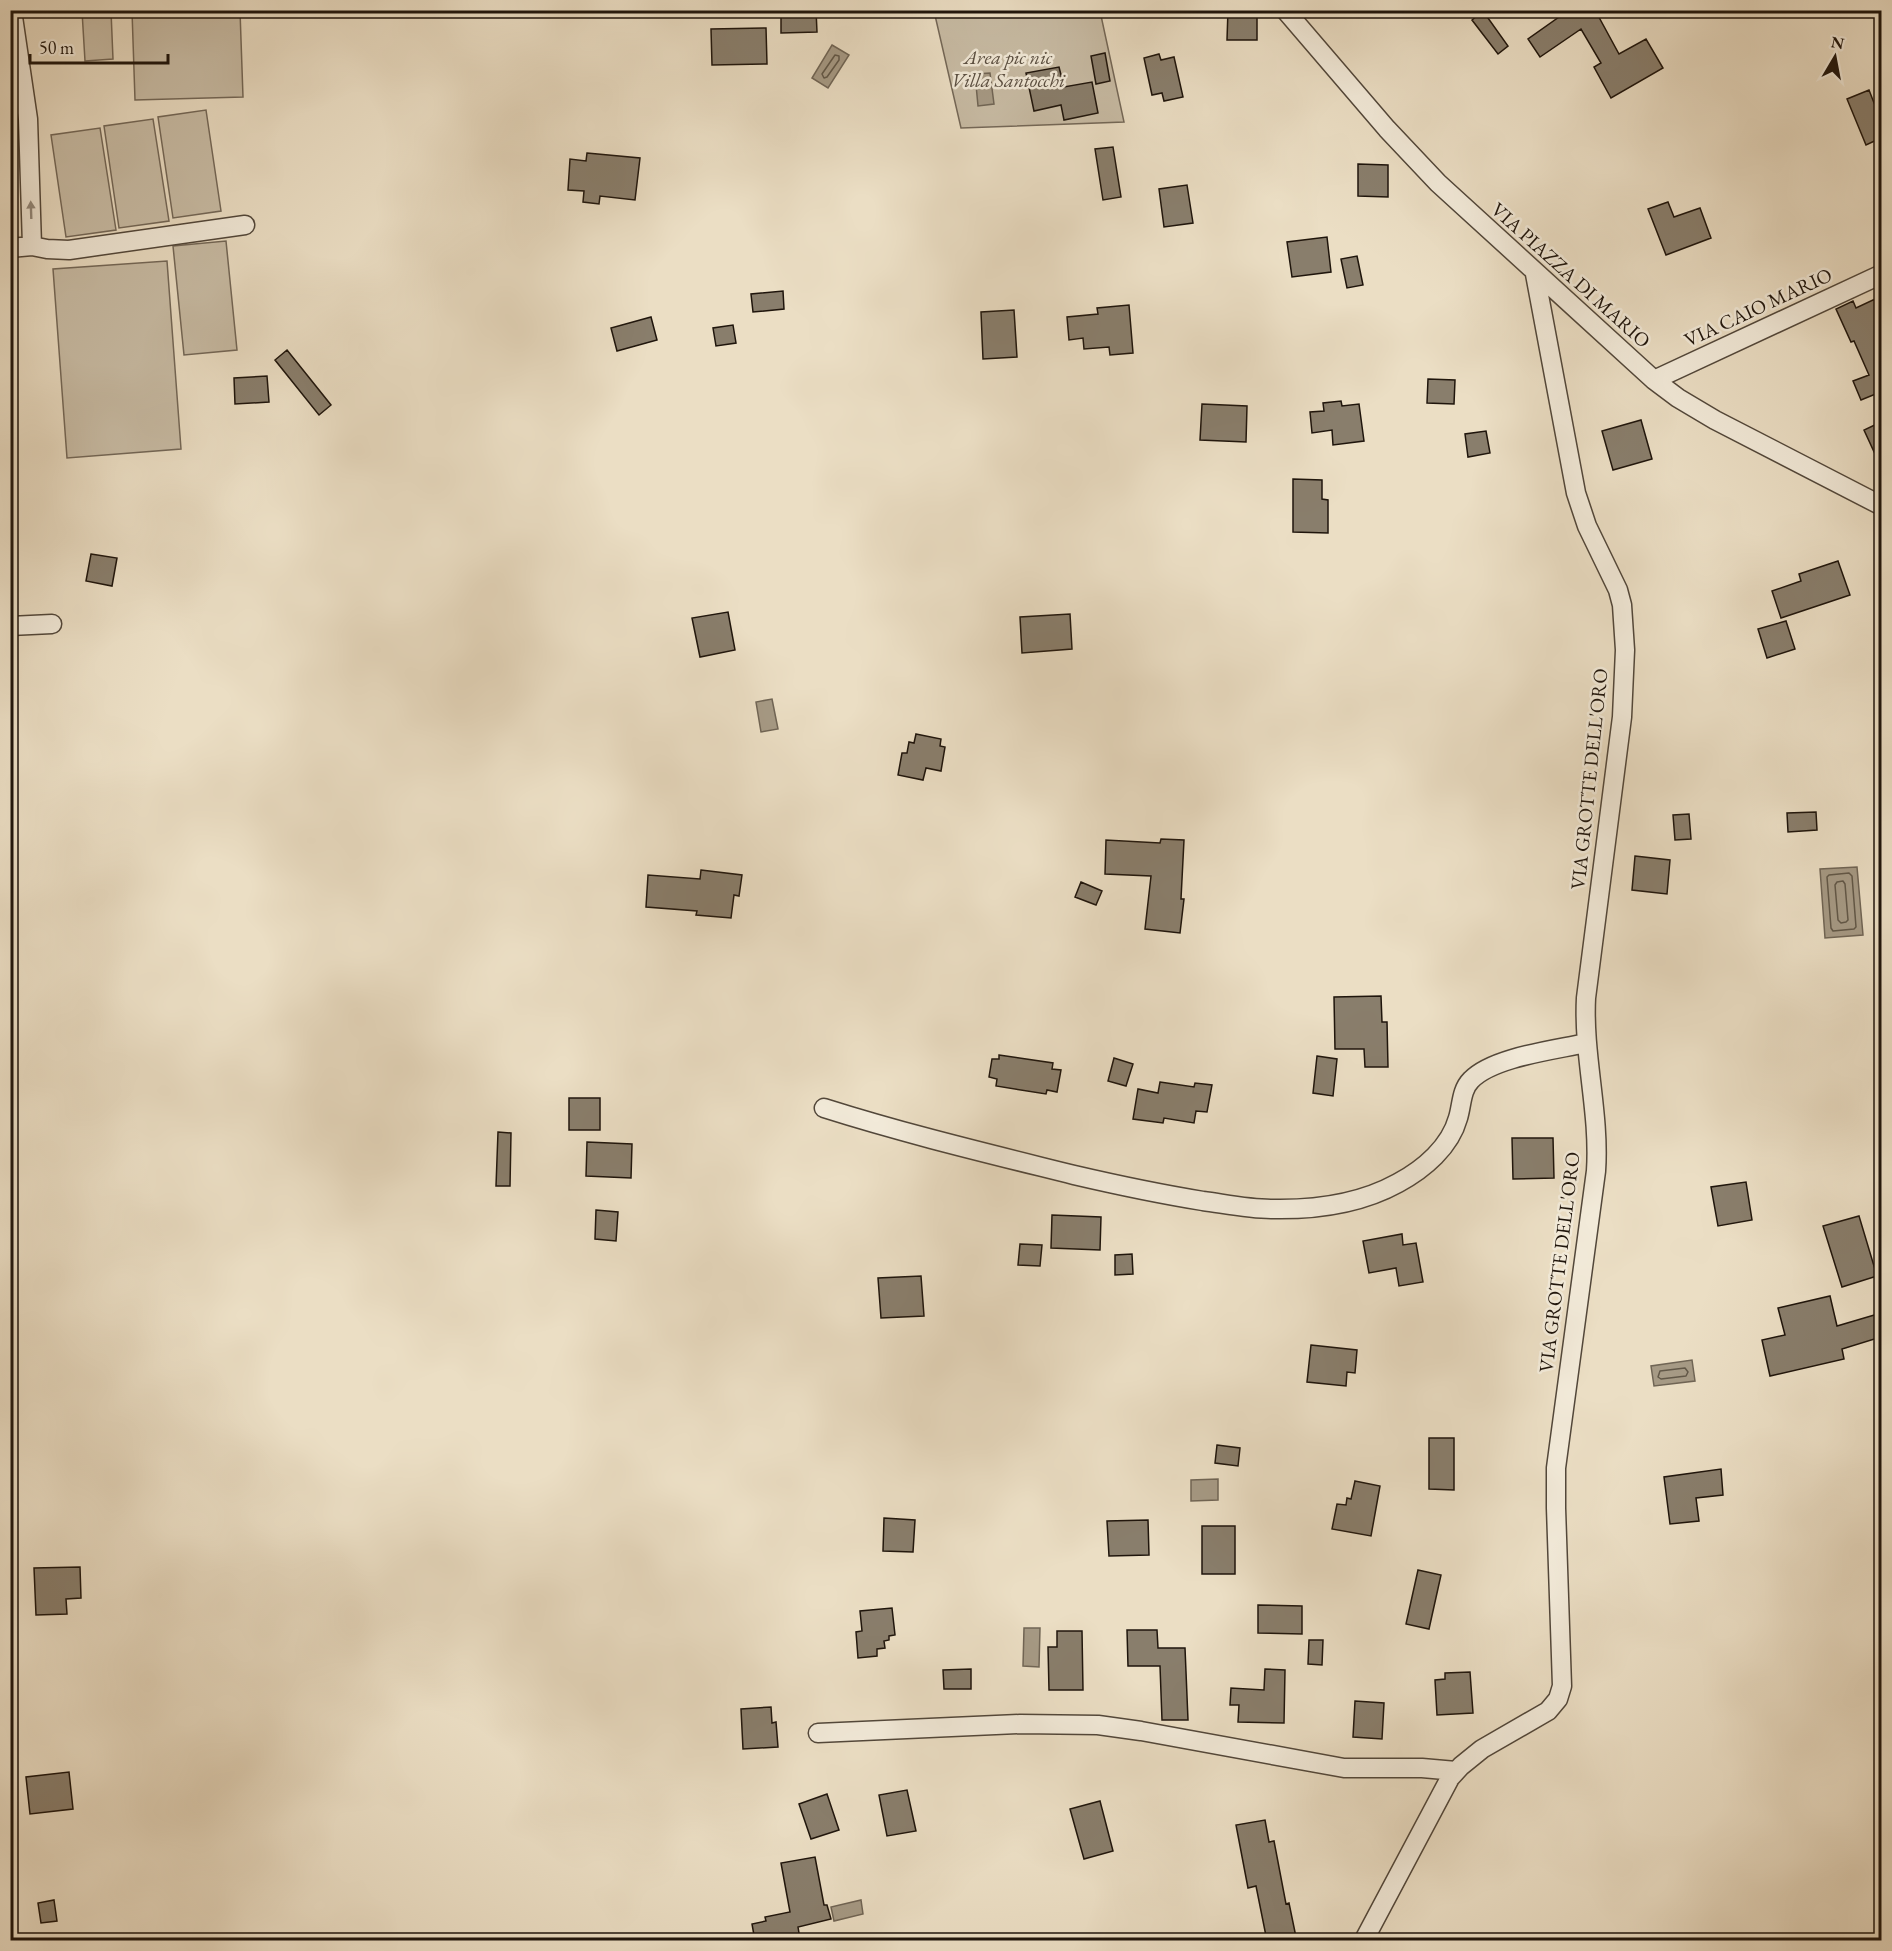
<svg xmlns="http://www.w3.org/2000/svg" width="1892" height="1951" font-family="'EB Garamond',serif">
  <rect width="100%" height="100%" fill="#ebdec4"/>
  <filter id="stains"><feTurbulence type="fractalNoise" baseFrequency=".00333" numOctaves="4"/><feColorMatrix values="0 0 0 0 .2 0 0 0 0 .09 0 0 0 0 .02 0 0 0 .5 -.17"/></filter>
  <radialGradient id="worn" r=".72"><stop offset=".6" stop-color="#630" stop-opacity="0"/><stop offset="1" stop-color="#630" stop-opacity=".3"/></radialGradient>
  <!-- green -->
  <path fill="#c8bca5" stroke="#746858" stroke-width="1.5" d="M 82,11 L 111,11 L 113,59 L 85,61 Z
    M 132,11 L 240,11 L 243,97 L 135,100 Z
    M 934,11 L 1100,11 L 1124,122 L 961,128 Z
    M 206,110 L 221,211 L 173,218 L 158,117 Z
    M 153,119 L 169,221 L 119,228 L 104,126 Z
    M 100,128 L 116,230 L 66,237 L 51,135 Z
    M 226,241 L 237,350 L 184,355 L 173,246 Z
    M 167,261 L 181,449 L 67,458 L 53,269 Z"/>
  <!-- water -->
  <path fill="#a69a85" stroke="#706555" stroke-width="1.5" d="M 832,45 L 849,55 L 828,88 L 812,78 Z
    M 990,73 L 994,104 L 978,106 L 975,74 Z
    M 772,699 L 778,729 L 761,732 L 756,702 Z
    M 1857,867 L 1863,935 L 1825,938 L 1820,869 Z
    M 1692,1360 L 1695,1381 L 1654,1386 L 1651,1366 Z
    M 1218,1479 L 1218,1500 L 1191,1501 L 1191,1480 Z
    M 1024,1628 L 1040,1628 L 1039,1667 L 1023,1666 Z
    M 861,1900 L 863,1914 L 834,1921 L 831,1907 Z"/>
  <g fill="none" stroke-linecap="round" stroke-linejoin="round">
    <!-- shore -->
    <path stroke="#625848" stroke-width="1.5" d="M 835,55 L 839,56 L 839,60 L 827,77 L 824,78 L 822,74 Z
      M 1849,873 L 1852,876 L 1856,927 L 1854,929 L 1833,931 L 1831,928 L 1827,877 L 1829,875 Z
      M 1843,881 L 1845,884 L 1848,920 L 1846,922 L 1841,923 L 1838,920 L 1835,885 L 1837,882 Z
      M 1685,1368 L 1688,1372 L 1686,1376 L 1661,1379 L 1658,1377 L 1660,1371 Z"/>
  </g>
  <!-- building -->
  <path fill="#897e6c" stroke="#1f150c" stroke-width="1.5" d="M 781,10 L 816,10 L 817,32 L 781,33 Z
    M 1228,10 L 1257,10 L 1257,40 L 1227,40 Z
    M 1569,10 L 1595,10 L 1619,54 L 1646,39 L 1663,68 L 1611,98 L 1594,67 L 1601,63 L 1581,29 L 1540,57 L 1528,39 Z
    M 1483,11 L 1508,46 L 1498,54 L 1472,20 Z
    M 766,28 L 767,64 L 712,65 L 711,29 Z
    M 1105,53 L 1110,81 L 1096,84 L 1091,56 Z
    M 1159,54 L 1161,60 L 1174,57 L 1183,97 L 1164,101 L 1162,93 L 1152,95 L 1144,58 Z
    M 1059,67 L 1064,87 L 1092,82 L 1098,113 L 1064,120 L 1061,105 L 1034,111 L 1026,73 Z
    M 1869,90 L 1876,108 L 1881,105 L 1881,138 L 1866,145 L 1847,99 Z
    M 1113,147 L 1121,197 L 1103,200 L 1095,149 Z
    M 587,153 L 640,158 L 635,200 L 600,196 L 599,204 L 583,202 L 584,191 L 568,190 L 570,159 L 586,161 Z
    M 1358,164 L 1388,165 L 1388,197 L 1358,196 Z
    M 1187,185 L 1193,223 L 1164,227 L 1159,189 Z
    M 1668,202 L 1674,217 L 1700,208 L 1711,238 L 1666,255 L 1648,209 Z
    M 1327,237 L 1331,272 L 1292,277 L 1287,242 Z
    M 1357,256 L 1363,285 L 1347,288 L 1341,259 Z
    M 783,291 L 784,309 L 753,312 L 751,294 Z
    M 1875,299 L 1881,313 L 1881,401 L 1878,393 L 1861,400 L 1853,381 L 1869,375 L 1854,341 L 1851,342 L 1836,309 L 1853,301 L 1856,308 Z
    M 1129,305 L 1133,353 L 1110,355 L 1109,347 L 1084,349 L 1083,338 L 1069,340 L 1067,317 L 1098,314 L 1097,308 Z
    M 1014,310 L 1017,357 L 983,359 L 981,312 Z
    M 651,317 L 657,340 L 617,351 L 611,328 Z
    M 733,325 L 736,343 L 716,346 L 713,328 Z
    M 287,350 L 331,405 L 319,415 L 275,360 Z
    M 267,376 L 269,402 L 235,404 L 234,378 Z
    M 1428,379 L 1455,380 L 1454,404 L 1427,403 Z
    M 1341,401 L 1342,406 L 1359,404 L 1364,441 L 1333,445 L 1332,430 L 1312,433 L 1310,412 L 1324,411 L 1323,403 Z
    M 1202,404 L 1247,406 L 1246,442 L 1200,440 Z
    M 1641,420 L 1652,459 L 1613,470 L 1602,431 Z
    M 1881,422 L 1881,467 L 1864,430 Z
    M 1486,431 L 1490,453 L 1468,457 L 1465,434 Z
    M 1293,479 L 1322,480 L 1322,499 L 1328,500 L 1328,533 L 1293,532 Z
    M 91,554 L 117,558 L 112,586 L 86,581 Z
    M 1838,561 L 1850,595 L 1781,618 L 1772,591 L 1801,581 L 1799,574 Z
    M 728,612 L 735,650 L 700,657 L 692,618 Z
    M 1070,614 L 1072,649 L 1022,653 L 1020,617 Z
    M 1786,621 L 1795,649 L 1767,658 L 1758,629 Z
    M 916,734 L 941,739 L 940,746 L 945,747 L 941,771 L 926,768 L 923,780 L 898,775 L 902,753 L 907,753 L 909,742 L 914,743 Z
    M 1816,812 L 1817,830 L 1788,832 L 1787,813 Z
    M 1689,814 L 1691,839 L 1675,840 L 1673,815 Z
    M 1161,839 L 1184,840 L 1181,899 L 1184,899 L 1180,933 L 1145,929 L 1151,876 L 1105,874 L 1106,840 L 1160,843 Z
    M 1635,856 L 1670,860 L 1667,894 L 1632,890 Z
    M 701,870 L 742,875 L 739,896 L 734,895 L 731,918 L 696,915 L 697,911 L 646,907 L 648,875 L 700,879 Z
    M 1081,882 L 1102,891 L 1096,905 L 1075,897 Z
    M 1381,996 L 1382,1022 L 1387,1022 L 1388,1067 L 1365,1067 L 1364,1049 L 1335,1049 L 1334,997 Z
    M 999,1055 L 1053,1063 L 1052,1069 L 1061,1070 L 1057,1092 L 1047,1090 L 1046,1094 L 996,1086 L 997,1079 L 989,1077 L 992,1059 L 999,1059 Z
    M 1317,1056 L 1337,1059 L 1333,1096 L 1313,1093 Z
    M 1114,1058 L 1133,1064 L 1126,1086 L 1108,1081 Z
    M 1160,1082 L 1194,1087 L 1195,1083 L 1212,1085 L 1207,1112 L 1196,1111 L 1194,1123 L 1164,1118 L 1163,1123 L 1133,1119 L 1138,1089 L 1158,1093 Z
    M 569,1098 L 600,1098 L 600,1130 L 569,1130 Z
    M 498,1132 L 511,1133 L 510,1186 L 496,1186 Z
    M 1512,1138 L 1553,1138 L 1554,1178 L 1513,1179 Z
    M 587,1142 L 632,1144 L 631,1178 L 586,1176 Z
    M 1746,1182 L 1752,1220 L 1718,1226 L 1711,1187 Z
    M 596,1210 L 618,1212 L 616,1241 L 595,1239 Z
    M 1052,1215 L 1101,1217 L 1100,1250 L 1051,1248 Z
    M 1859,1216 L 1877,1276 L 1842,1287 L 1823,1226 Z
    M 1402,1234 L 1403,1245 L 1416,1243 L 1423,1282 L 1399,1286 L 1396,1268 L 1369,1273 L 1363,1241 Z
    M 1020,1244 L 1042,1245 L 1040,1266 L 1018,1265 Z
    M 1132,1254 L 1133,1274 L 1115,1275 L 1115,1255 Z
    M 921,1276 L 924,1316 L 881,1318 L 878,1278 Z
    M 1830,1296 L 1837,1326 L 1881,1313 L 1881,1337 L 1842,1349 L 1844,1359 L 1770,1376 L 1762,1340 L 1785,1335 L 1778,1308 Z
    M 1311,1345 L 1357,1350 L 1355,1373 L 1347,1372 L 1346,1386 L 1307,1382 Z
    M 1429,1438 L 1454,1438 L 1454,1490 L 1429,1489 Z
    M 1217,1445 L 1240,1448 L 1238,1466 L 1215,1463 Z
    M 1721,1469 L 1723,1495 L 1696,1498 L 1699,1521 L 1670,1524 L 1664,1477 Z
    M 1355,1481 L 1380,1486 L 1371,1536 L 1332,1529 L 1337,1504 L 1346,1505 L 1347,1498 L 1351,1499 Z
    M 884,1518 L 915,1520 L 913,1552 L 883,1551 Z
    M 1148,1520 L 1149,1555 L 1109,1556 L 1107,1521 Z
    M 1202,1526 L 1235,1526 L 1235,1574 L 1202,1574 Z
    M 80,1567 L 81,1598 L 66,1599 L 67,1614 L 36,1615 L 34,1568 Z
    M 1418,1570 L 1441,1575 L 1429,1629 L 1406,1624 Z
    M 1258,1605 L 1302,1606 L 1302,1634 L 1258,1633 Z
    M 892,1608 L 895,1635 L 889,1636 L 889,1640 L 884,1641 L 885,1648 L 877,1649 L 877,1656 L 858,1658 L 856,1632 L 862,1631 L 860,1611 Z
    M 1127,1630 L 1157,1630 L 1158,1648 L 1185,1648 L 1188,1720 L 1162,1720 L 1160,1666 L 1128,1666 Z
    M 1057,1631 L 1082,1631 L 1083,1690 L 1049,1690 L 1048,1647 L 1057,1647 Z
    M 1309,1640 L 1323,1640 L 1322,1665 L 1308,1664 Z
    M 971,1669 L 971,1689 L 944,1689 L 943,1670 Z
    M 1265,1669 L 1285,1670 L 1284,1723 L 1238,1722 L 1239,1705 L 1230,1705 L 1231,1688 L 1264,1690 Z
    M 1470,1672 L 1473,1713 L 1437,1715 L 1435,1680 L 1445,1679 L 1445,1673 Z
    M 1355,1701 L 1384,1703 L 1382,1739 L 1353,1737 Z
    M 771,1707 L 772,1723 L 776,1722 L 778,1747 L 743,1749 L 741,1709 Z
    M 69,1772 L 73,1809 L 30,1814 L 26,1777 Z
    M 907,1790 L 916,1831 L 887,1836 L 879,1795 Z
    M 827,1794 L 839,1830 L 811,1839 L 799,1804 Z
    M 1100,1801 L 1113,1851 L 1084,1859 L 1070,1809 Z
    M 1265,1820 L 1269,1842 L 1274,1841 L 1286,1904 L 1289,1903 L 1296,1937 L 1277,1941 L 1267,1941 L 1256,1886 L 1248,1888 L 1236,1825 Z
    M 815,1857 L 824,1905 L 827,1905 L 831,1919 L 798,1927 L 800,1939 L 755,1941 L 752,1924 L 766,1921 L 765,1917 L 790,1912 L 781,1863 Z
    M 54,1900 L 57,1921 L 41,1923 L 38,1903 Z"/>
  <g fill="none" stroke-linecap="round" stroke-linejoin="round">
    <!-- minor casing -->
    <g stroke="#52473a" stroke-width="21">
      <path id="minor" d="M 1285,10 L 1387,129 L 1438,183 L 1654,380 L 1678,398 L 1715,420 L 1882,506
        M 32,246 L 47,249 L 69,250 L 245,225
        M 10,248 L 32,246 L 28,119 L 12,10
        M 1654,380 L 1882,274
        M 10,626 L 52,624
        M 824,1108 C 906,1134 990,1154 1074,1175 C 1117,1185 1160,1194 1203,1201 C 1225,1204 1248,1209 1271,1209 C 1314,1210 1360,1204 1398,1183 C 1424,1169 1450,1147 1458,1118 C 1462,1105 1461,1090 1471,1080 C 1493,1057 1555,1050 1586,1043
        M 818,1733 L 1020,1724 L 1098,1725 L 1141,1731 L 1344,1768 L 1422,1768 L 1456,1771
        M 1364,1940 L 1450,1778 L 1461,1766 L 1482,1749 L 1548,1711 L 1558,1699 L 1562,1686 L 1556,1508 L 1556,1468 L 1596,1171 C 1600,1113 1583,1056 1586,998 L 1622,717 L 1625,650 L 1622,605 L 1618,590 L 1587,526 L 1576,493 L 1535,274"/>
    </g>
    <!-- minor -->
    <use href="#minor" stroke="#f2ead9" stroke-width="18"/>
  </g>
  <!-- one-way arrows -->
  <defs><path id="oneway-solid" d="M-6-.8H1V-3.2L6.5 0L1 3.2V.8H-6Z" transform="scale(1.5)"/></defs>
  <use fill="#938a7d" href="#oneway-solid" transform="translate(31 210) rotate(-92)"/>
  <g text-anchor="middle" stroke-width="5" stroke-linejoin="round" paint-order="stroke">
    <!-- park labels -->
    <g font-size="20" font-style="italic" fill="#5a4f42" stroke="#f2ead9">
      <text x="1008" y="64">Area pic nic<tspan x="1008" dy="23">Villa Santocchi</tspan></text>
    </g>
    <!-- street labels -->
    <g font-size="20" fill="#1f150c" stroke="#f2ead9">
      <text transform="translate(1571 275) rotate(42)" y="7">VIA PIAZZA DI MARIO</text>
      <text transform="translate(1758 307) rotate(-25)" y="7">VIA CAIO MARIO</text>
      <text transform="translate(1589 779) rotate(-84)" y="7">VIA GROTTE DELL'ORO</text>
      <text transform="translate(1559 1262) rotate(-83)" y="7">VIA GROTTE DELL'ORO</text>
    </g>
  </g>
  <!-- margin -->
  <rect width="1892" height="1951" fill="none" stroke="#ebdec4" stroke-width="36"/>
  <rect x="12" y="12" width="1868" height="1927" fill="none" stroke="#1f150c" stroke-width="3"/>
  <rect x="18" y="18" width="1856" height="1915" fill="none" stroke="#1f150c" stroke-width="1.5"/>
  <!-- north arrow -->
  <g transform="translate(1835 57) rotate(10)" stroke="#f2ead9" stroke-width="4.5" paint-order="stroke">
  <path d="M0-4.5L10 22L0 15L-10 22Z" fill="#1f150c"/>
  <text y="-9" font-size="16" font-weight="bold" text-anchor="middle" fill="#1f150c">N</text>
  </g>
  <!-- scale -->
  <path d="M30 54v9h138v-9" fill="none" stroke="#1f150c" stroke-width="3"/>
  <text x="39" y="54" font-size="18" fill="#1f150c" stroke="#f2ead9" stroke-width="4.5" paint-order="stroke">50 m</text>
  <rect width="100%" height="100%" filter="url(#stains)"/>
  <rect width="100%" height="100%" fill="url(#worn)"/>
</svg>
